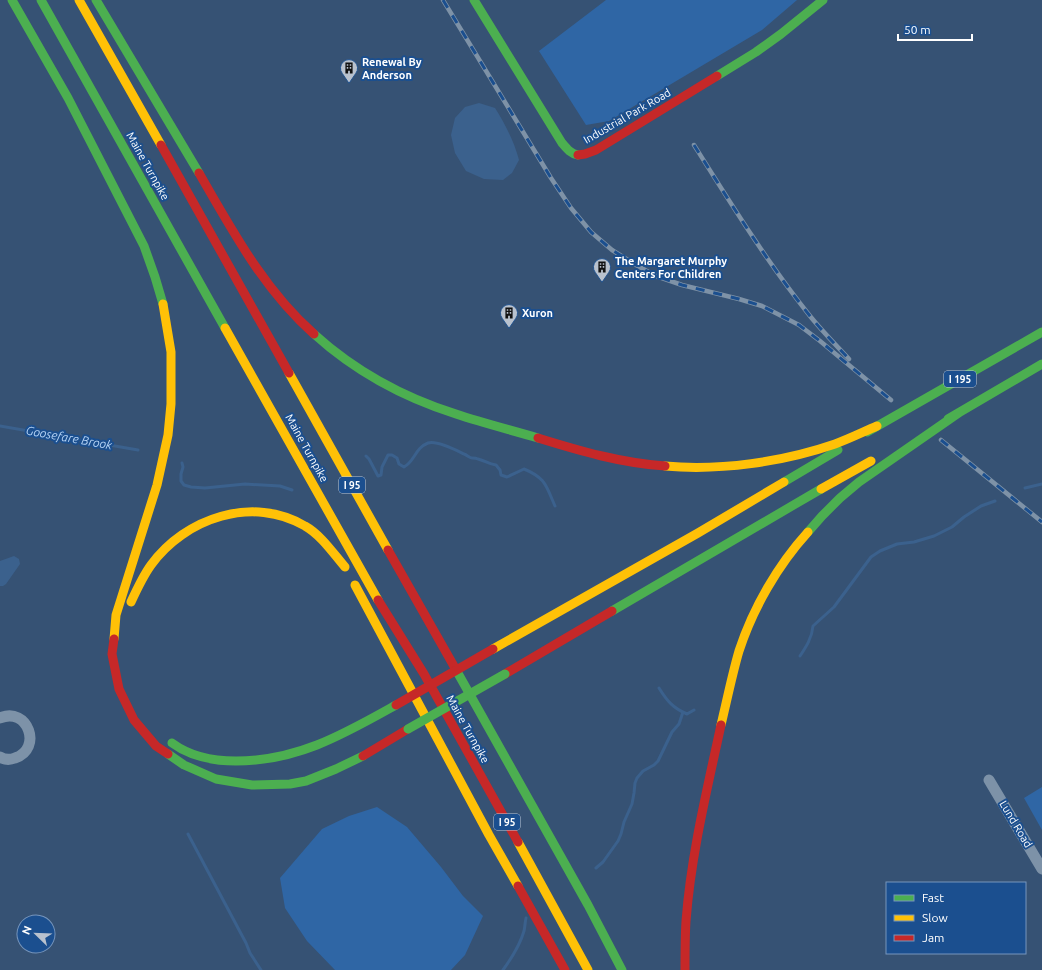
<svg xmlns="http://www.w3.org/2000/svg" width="1042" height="970" font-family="Ubuntu,sans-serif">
  <rect width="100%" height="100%" fill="#365274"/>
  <!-- green -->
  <path fill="#2f66a5" d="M 606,0 L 797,0 L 762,30 L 609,121 L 586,125 L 539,51 Z
    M 1042,787 L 1042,830 L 1024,798 Z
    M 377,807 L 407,827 L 441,867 L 463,896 L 483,916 L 465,955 L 451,970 L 335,970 L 307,941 L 285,908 L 280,878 L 322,829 L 349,816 Z"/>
  <!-- water -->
  <path fill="#3b618d" d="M 479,103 L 495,108 C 505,124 514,141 519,160 L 512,173 L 503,180 L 484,179 L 466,171 L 455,153 L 451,135 L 455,118 L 465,107 Z
    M 14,556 L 19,559 L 20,564 L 6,584 L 3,586 L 0,586 L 0,561 Z"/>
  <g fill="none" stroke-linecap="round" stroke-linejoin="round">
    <!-- stream -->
    <path stroke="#3b618d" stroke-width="3" d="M 0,426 L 138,450
      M 366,456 L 369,459 L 378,476 L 381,475 L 382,467 L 388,455 L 392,455 L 397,458 L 399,464 L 404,467 C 415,461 415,448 428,443 C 437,440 456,450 464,454 C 467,455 470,458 472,458 C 474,458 476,458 478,459 C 486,461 488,464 496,465 L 500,470 L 501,475 L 507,477 L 524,469 C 546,478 546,486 555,506
      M 182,463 L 183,467 L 181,474 L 181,481 L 184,485 L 191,487 L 205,488 L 245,484 L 280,486 L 292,490
      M 1025,488 L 1042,484
      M 800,656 C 806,647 812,638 813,626 L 834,607 L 871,557 L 880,551 L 897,544 L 914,542 L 934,536 L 952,527 L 964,517 L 981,506 L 995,501
      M 659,688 C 667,701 673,708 687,714 L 694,710
      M 188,834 L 246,943 L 250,953 L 261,970
      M 596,868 L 603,862 L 618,841 L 621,834 L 624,822 L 632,804 L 634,793 L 635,783 L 637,778 L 643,771 L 654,765 L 658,761 L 672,732 L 679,724 L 683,712
      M 503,970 C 511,959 520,945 524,931 C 525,927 525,922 526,918"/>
    <!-- street -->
    <path stroke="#7d92a8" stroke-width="11" d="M 0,718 C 28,706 43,749 15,758 C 10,760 5,760 0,757
      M 989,780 L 1042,869"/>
    <!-- fast -->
    <path stroke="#4caf50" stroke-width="9" d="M 12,0 L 68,98 L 144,246 L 155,277 L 163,304
      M 41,0 L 225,328
      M 96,0 L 199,173
      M 474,0 L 562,143 C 567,149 571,154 578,155
      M 717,76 L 756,52 L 781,34 L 823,0
      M 314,334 C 356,372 402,397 456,414 C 483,423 511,430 538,438
      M 948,419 L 1042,364
      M 867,432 L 1042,332
      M 784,482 L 838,450
      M 808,532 L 822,516 L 840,498 L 859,482 L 960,412
      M 612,611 L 821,489
      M 455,668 L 588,905 L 622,970
      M 172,743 C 191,757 213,761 236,761 C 298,761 344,734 396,705
      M 168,754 L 184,765 L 216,779 L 252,785 L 290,784 L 306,781 L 336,769 L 363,756"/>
    <!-- slow -->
    <path stroke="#ffc107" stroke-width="9" d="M 79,0 L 161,145
      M 225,328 L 378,600
      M 289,373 L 388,550
      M 665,466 C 720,471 783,462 835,444 C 849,439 863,432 877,426
      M 821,489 L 871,461
      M 355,585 L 489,835 L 518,886
      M 131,602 C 137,589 143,576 151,565 C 185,518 253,495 305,526 C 321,535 333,553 345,567
      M 114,639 L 116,615 L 157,485 L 168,435 L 171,404 L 171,352 L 163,304
      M 493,649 L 698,533 L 784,482
      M 721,725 C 727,700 732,675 739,651 C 753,608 778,565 808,532
      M 518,842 L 588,970"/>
    <!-- jam -->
    <path stroke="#c62828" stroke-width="9" d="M 161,145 L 289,373
      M 578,155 L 585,154 L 596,150 L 717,76
      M 199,173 C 232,230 264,290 314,334
      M 538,438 C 580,451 621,463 665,466
      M 388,550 L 455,668
      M 378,600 L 424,674 L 518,842
      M 114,639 L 112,654 L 119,689 L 134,720 L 156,746 L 168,754
      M 505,674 L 612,611
      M 363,756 L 408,729
      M 518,886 L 565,970
      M 685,970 C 685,954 685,937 686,921 C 691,855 707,790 721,725"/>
    <!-- rail casing -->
    <g stroke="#7e92a7" stroke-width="4.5">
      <path id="rail" d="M 443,0 L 551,178 L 571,208 L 591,232 L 612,250 L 636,265 L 656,276 L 682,285 L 739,299 L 762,306 L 799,325 L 820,341 L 891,400
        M 694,145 C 731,204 767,262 810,316 C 822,331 836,345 849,359
        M 941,440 L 1042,522"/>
    </g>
    <!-- rail -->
    <use href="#rail" stroke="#1b4f8f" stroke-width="3" stroke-dasharray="9" stroke-linecap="butt"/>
    <!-- fast-bridge -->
    <path stroke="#4caf50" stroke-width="9" d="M 408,729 L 505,674"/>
    <!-- jam-bridge -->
    <path stroke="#c62828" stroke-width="9" d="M 396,705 L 493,649"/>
  </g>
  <!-- icons -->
  <defs>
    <g id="building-pin" transform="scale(0.9)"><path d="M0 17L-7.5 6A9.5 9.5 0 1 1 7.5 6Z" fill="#b9c2ce" stroke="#1b4f8f"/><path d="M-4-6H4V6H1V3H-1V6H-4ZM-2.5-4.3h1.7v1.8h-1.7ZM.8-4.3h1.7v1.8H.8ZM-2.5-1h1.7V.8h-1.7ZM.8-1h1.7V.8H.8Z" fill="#111"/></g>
  </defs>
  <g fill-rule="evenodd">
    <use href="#building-pin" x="349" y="68"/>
    <use href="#building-pin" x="602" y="267"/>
    <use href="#building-pin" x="509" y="313"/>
  </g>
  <g text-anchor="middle" stroke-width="4" stroke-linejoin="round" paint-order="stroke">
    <!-- shield labels -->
    <g fill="#1b4f8f" stroke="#bbcadd" stroke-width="1">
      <rect x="944" y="371" width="32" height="16" rx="3"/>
      <rect x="339" y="477" width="26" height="16" rx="3"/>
      <rect x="494" y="814" width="26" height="16" rx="3"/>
    </g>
    <g font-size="10" font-weight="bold" fill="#fff">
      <text x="960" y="383">I 195</text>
      <text x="352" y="489">I 95</text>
      <text x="507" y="826">I 95</text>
    </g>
    <!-- poi labels -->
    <g font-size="11" font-weight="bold" fill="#fff" stroke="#1b4f8f" text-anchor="start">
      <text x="362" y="66">Renewal By<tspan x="362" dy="13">Anderson</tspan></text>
      <text x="615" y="265">The Margaret Murphy<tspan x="615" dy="13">Centers For Children</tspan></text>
      <text x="522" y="317">Xuron</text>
    </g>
    <!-- street labels -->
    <g font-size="11" fill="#fff" stroke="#1b4f8f">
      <text transform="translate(627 116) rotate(-30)" y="4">Industrial Park Road</text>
      <text transform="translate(148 166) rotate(61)" y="4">Maine Turnpike</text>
      <text transform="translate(307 448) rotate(61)" y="4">Maine Turnpike</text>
      <text transform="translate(468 729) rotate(61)" y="4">Maine Turnpike</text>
      <text transform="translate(1016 824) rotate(59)" y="4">Lund Road</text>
    </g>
    <!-- water labels -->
    <g font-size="12" font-style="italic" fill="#b5d3f5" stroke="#1b4f8f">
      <text transform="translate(69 438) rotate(10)" y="4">Goosefare Brook</text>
    </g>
  </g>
  <!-- legend -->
  <rect x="886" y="882" width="140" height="72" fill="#1b4f8f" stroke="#7695bc"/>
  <rect x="894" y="895" width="20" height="6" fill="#4caf50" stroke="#7695bc"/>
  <text x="922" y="902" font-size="12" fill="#ffffff">Fast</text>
  <rect x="894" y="915" width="20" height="6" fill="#ffc107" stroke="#7695bc"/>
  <text x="922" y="922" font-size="12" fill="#ffffff">Slow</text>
  <rect x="894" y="935" width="20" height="6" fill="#c62828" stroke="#7695bc"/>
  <text x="922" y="942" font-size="12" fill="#ffffff">Jam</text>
  <!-- north arrow -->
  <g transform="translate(36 934) rotate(293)"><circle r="19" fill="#1b4f8f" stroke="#7695bc"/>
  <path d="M0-3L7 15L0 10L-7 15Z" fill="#b9c2ce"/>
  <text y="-6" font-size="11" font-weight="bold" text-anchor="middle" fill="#ffffff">N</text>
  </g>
  <!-- scale -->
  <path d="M898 34v6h74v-6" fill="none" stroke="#ffffff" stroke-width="2"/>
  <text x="904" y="34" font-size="12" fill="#ffffff" stroke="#1b4f8f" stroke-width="3" paint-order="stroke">50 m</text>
</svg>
